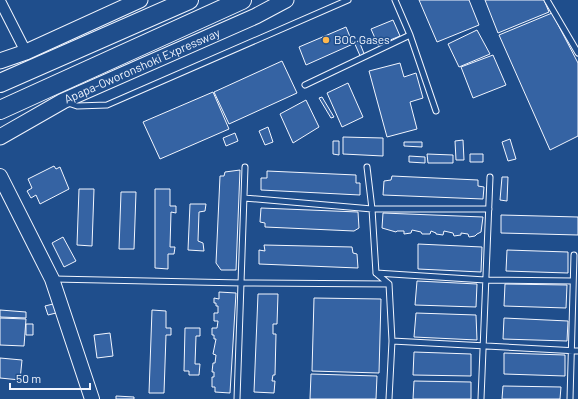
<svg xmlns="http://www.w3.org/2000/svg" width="578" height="399" font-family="Barlow,sans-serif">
  <rect width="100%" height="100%" fill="#1f4e8c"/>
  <!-- building -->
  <path fill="#3563a3" stroke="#f2f6ff" d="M 419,0 L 469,0 L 479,25 L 437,42 Z
    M 485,0 L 544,0 L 549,12 L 498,33 Z
    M 552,13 L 578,63 L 578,136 L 550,150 L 499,35 Z
    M 393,20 L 400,36 L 378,45 L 371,29 Z
    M 346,27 L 353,44 L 306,65 L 299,47 Z
    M 477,30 L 490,54 L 459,67 L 448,44 Z
    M 359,41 L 365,56 L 361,58 L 354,42 Z
    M 493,55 L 506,85 L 473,98 L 461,67 Z
    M 282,61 L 297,93 L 229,124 L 214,92 Z
    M 400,63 L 404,77 L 416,73 L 423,98 L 410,102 L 417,129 L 387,137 L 369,71 Z
    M 348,83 L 363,117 L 342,127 L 327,93 Z
    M 213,92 L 229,129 L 160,159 L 143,122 Z
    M 322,97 L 334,117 L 331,118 L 319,98 Z
    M 306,100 L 319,127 L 293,143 L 280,114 Z
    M 268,127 L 273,142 L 265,145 L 259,131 Z
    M 235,133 L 238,141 L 226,146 L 223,138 Z
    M 343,137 L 383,138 L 383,156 L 343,154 Z
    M 510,139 L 516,159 L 508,161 L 502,142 Z
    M 463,140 L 464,160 L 456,160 L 455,141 Z
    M 333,141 L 339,141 L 339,155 L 333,154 Z
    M 404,142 L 422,142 L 422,147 L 404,146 Z
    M 427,154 L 453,155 L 453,163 L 428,163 Z
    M 470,154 L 483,154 L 483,162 L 470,162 Z
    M 409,156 L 425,157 L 425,163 L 409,162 Z
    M 54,166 L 56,169 L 60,167 L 69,189 L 40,204 L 36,195 L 31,198 L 27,191 L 32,188 L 28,179 Z
    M 240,170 L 236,270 L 221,270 L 216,263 L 220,176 L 224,176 L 225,172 Z
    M 267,171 L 356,175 L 356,183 L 360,183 L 360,195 L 261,190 L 261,178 L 267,178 Z
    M 392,176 L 478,180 L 478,186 L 484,187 L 483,199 L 383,195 L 384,181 L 391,180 Z
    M 502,177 L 508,177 L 507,201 L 500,200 Z
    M 79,189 L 94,189 L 92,246 L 77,245 Z
    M 155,189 L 170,189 L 170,206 L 176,206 L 176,213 L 171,212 L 170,247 L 175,247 L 174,254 L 168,254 L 168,269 L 155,268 Z
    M 121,192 L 136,192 L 134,249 L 119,249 Z
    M 190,204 L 206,204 L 205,211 L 199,212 L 198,241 L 203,243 L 204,251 L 188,250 Z
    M 261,208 L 358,212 L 359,228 L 354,231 L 265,227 L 265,223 L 260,222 Z
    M 383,213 L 483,217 L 481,232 L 477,234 L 475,236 L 469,237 L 468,234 L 461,233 L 461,235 L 454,236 L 453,233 L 444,231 L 443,235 L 436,234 L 436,233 L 431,231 L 430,234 L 422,234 L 421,232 L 412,230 L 411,233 L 404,234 L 404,231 L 397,231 L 396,232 L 382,228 Z
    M 501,215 L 578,217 L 578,235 L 501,233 Z
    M 63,237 L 76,261 L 64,267 L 52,243 Z
    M 418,244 L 482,247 L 481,272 L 418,269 Z
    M 264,245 L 352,247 L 353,253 L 357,254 L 358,268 L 259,264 L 259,250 L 265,251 Z
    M 507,250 L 568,252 L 568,273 L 506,271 Z
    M 417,281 L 477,284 L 476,307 L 415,305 Z
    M 505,284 L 567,285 L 566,308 L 504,306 Z
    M 219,292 L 236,293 L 230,393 L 215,392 L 215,387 L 212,387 L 212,377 L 214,377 L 214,372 L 212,372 L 213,363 L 215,363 L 216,355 L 213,354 L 216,339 L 214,339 L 214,335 L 212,335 L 212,328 L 217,328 L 218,321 L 214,321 L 214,313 L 218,313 L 218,306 L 216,306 L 216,303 L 214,303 L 214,298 L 219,299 Z
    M 258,294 L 278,294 L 277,324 L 273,324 L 273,334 L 276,334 L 275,375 L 273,375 L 272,381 L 275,381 L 274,393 L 254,392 Z
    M 314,298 L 381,299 L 379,373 L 312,371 Z
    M 53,304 L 56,313 L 48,315 L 45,306 Z
    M 0,310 L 26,312 L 26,318 L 0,317 Z
    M 152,310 L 166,311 L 166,328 L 171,328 L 171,335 L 166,335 L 164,393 L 149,393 Z
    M 416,313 L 476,315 L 477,340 L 414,337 Z
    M 0,318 L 26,319 L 24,346 L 0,345 Z
    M 504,318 L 568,321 L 567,341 L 503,339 Z
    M 26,324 L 33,324 L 33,335 L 26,335 Z
    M 185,328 L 200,328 L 200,336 L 196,336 L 195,364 L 200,364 L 199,375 L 189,375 L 189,371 L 184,371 Z
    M 110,333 L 113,356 L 97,358 L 94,335 Z
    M 414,352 L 471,354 L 471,376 L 413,375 Z
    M 504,353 L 565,355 L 565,376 L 504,374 Z
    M 0,358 L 22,360 L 20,380 L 0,378 Z
    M 311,374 L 377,376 L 376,399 L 310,399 Z
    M 414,381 L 471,382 L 471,399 L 413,399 Z
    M 503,386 L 561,387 L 560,399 L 502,399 Z
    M 116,396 L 134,397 L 134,399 L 116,399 Z"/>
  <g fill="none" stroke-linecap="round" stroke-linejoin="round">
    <!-- lane casing -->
    <g stroke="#f2f6ff" stroke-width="7">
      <path id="lane" d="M 547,0 L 578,53
        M 410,35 L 436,111
        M 305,85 L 410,35 L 395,0
        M 68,103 L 77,106 L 107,105 L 348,0
        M 367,167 L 372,209 L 376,273
        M 244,198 L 372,209 L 489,209
        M 54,279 L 242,283 L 389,284
        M 392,341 L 578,351
        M 237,399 L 245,167
        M 389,399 L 392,341 L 389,284 L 376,273 L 485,280 L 573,281
        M 481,399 L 490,177
        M 570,399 L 574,255"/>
    </g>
    <!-- street casing -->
    <g stroke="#f2f6ff" stroke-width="12">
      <path id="street" d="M 0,1 L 26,52"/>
    </g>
    <!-- secondary casing -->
    <g stroke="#f2f6ff" stroke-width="16">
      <path id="secondary" d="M 0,176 L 52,279 L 92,399"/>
    </g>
    <!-- primary casing -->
    <g stroke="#f2f6ff" stroke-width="17">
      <g id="primary">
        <path d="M 0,61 L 26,52 L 140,0"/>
        <path id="s1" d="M 0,137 L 63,101 L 256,16 L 286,0"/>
      </g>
    </g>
    <!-- highway casing -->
    <g stroke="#f2f6ff" stroke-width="20">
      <path id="highway" d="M 0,83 L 189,0
        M 0,110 L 242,0"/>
    </g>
    <!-- lane -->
    <use href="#lane" stroke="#1f4e8c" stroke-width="5"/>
    <!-- street -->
    <use href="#street" stroke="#1f4e8c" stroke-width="10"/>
    <!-- secondary -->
    <use href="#secondary" stroke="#1f4e8c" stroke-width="14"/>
    <!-- primary -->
    <use href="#primary" stroke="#1f4e8c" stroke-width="15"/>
    <!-- highway -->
    <use href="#highway" stroke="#1f4e8c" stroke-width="18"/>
  </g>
  <!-- markers -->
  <circle fill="#ffb74d" stroke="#1f4e8c" stroke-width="1.5" cx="326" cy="40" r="4"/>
  <g text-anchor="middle" stroke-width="3" stroke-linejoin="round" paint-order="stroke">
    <!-- poi labels -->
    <g font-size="12" fill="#f2f6ff" stroke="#1f4e8c" text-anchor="start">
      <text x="334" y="44">BOC Gases</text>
    </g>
    <!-- street labels -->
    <g font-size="12" fill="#f2f6ff" stroke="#1f4e8c">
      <text dy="4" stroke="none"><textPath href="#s1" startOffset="159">Apapa-Oworonshoki Expressway</textPath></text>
    </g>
  </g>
  <!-- scale -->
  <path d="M10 383v6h80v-6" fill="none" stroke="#f2f6ff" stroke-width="2"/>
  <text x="16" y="383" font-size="12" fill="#f2f6ff" stroke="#1f4e8c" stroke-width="3" paint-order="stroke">50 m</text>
</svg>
